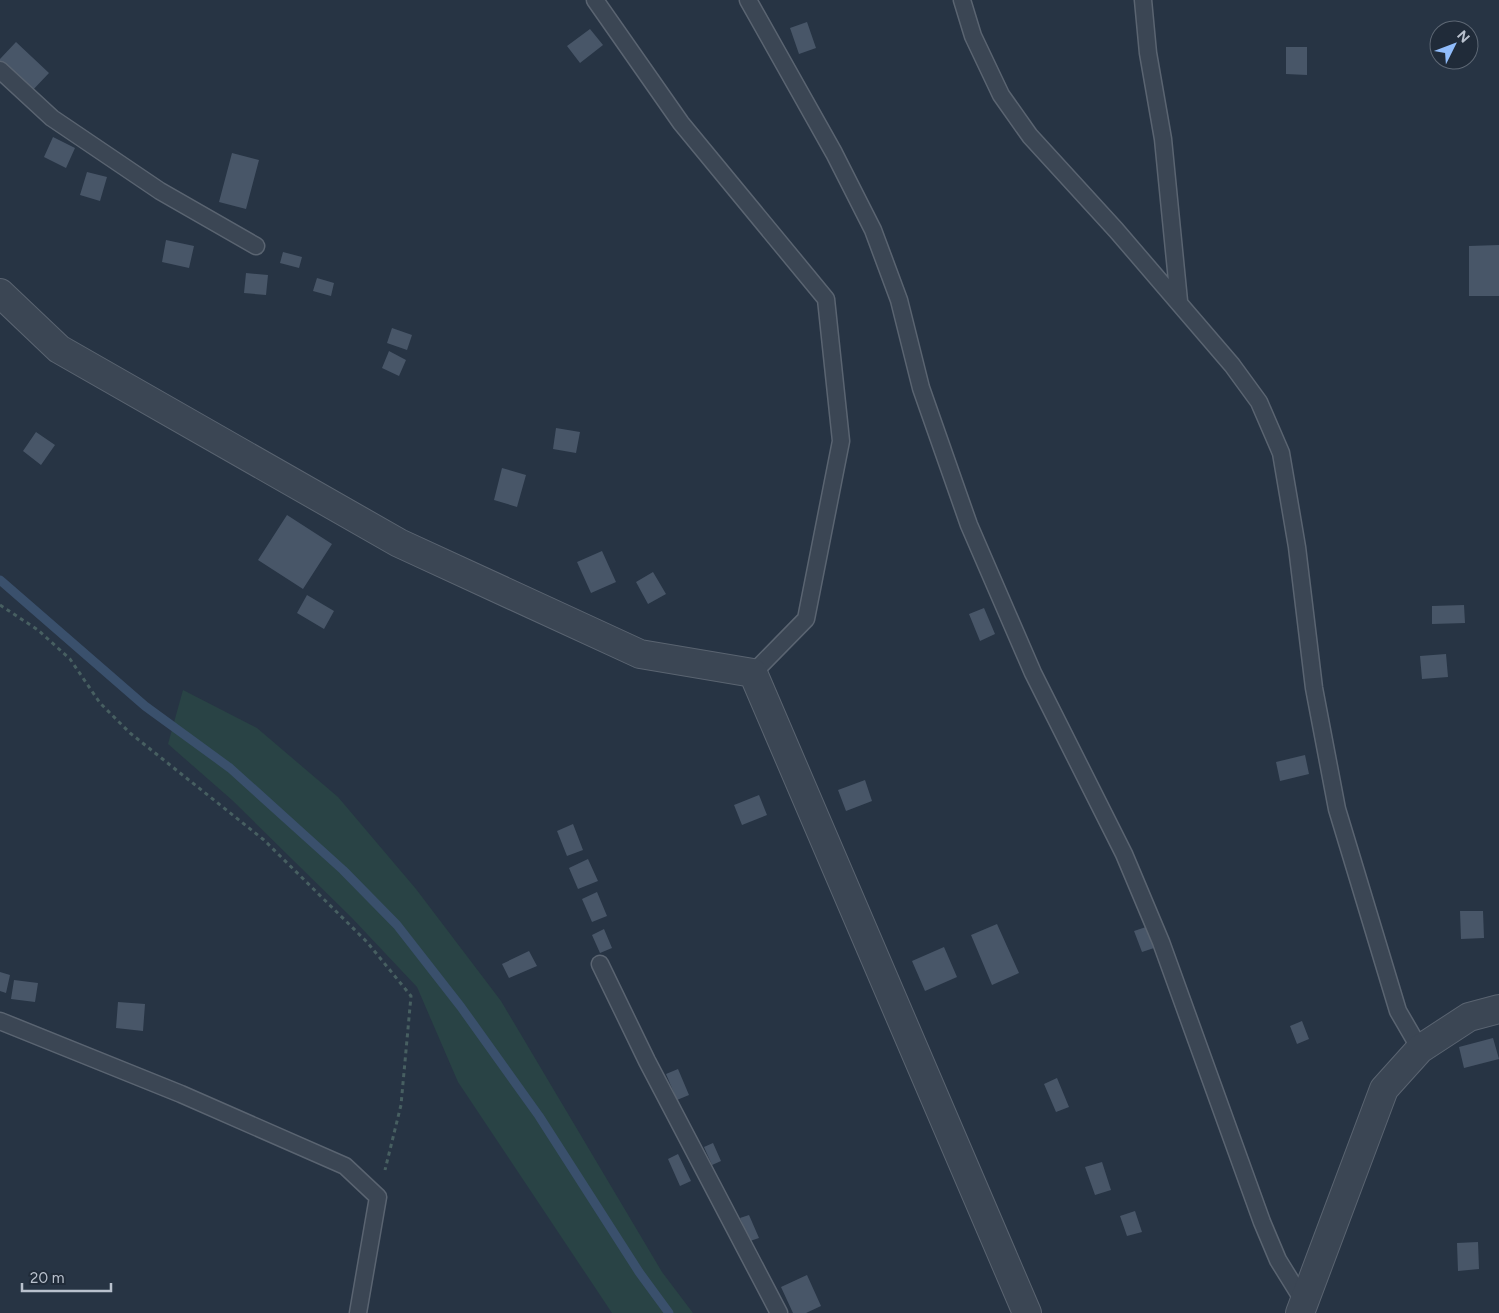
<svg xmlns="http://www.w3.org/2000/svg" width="1499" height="1313" font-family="Figtree,sans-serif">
  <rect width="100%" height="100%" fill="#273444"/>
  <!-- green -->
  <path fill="#294345" d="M 183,690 L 257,728 L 338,797 L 416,889 L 501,1001 L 662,1272 L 693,1313 L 612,1313 L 458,1082 L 417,987 L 352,918 L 232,800 L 168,744 Z"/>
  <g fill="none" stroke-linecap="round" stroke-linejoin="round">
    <!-- stream -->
    <path stroke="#3a506c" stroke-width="9" d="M 0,580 L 145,706 L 230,768 L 343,870 L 397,925 L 461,1007 L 539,1116 L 639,1272 L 669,1313"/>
  </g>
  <!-- building -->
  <path fill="#485668" d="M 807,22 L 816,48 L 799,54 L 790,28 Z
    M 590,29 L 603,45 L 580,63 L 567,46 Z
    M 16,42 L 49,73 L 30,93 L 0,65 L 0,59 Z
    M 1286,47 L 1307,47 L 1307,75 L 1286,74 Z
    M 53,137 L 75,148 L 66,168 L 44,157 Z
    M 232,153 L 259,160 L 246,209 L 219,202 Z
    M 87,172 L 107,177 L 100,201 L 80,195 Z
    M 166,240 L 194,246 L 189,268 L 162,262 Z
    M 1499,245 L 1499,296 L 1469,296 L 1469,246 Z
    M 283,252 L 302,257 L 299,268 L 280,263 Z
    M 246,273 L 268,275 L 266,295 L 244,293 Z
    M 317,278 L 334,283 L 331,296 L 313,291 Z
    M 392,328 L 412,335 L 407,350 L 387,343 Z
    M 389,351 L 406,360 L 399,376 L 382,368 Z
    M 556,428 L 580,432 L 576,453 L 553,449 Z
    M 36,432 L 55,445 L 41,465 L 23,451 Z
    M 502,468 L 526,475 L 517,507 L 494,500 Z
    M 287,515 L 332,544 L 303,589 L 258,560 Z
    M 602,551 L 616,582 L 591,593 L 577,562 Z
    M 653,572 L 666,594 L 648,604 L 636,582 Z
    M 307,595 L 334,611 L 324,629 L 297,613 Z
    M 1464,605 L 1465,623 L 1432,624 L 1432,606 Z
    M 984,608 L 995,634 L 980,641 L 969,614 Z
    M 1446,654 L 1448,677 L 1422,679 L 1420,656 Z
    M 1305,755 L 1309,774 L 1280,781 L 1276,762 Z
    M 865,780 L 872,801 L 846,811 L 838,790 Z
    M 759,795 L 767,815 L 742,825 L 734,805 Z
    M 573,824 L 583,850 L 567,856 L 557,831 Z
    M 588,859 L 598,881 L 578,889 L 569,868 Z
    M 597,892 L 607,916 L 592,922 L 582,899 Z
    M 1460,911 L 1483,911 L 1484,938 L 1461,939 Z
    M 997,924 L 1019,973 L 992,985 L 971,935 Z
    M 1146,927 L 1154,948 L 1142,952 L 1134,931 Z
    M 604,929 L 612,948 L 600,953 L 592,935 Z
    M 944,947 L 957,977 L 925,991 L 912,961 Z
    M 529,951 L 537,966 L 509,978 L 502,964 Z
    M 0,972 L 10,975 L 6,993 L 0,991 Z
    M 14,980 L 38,983 L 35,1002 L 11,999 Z
    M 118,1002 L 145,1004 L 143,1031 L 116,1028 Z
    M 1302,1021 L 1309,1039 L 1297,1044 L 1290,1026 Z
    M 1493,1038 L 1499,1059 L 1464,1068 L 1459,1047 Z
    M 678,1069 L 689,1095 L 677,1100 L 666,1074 Z
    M 1057,1078 L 1069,1107 L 1056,1112 L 1044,1084 Z
    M 713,1143 L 721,1161 L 712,1165 L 704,1147 Z
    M 678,1154 L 691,1181 L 680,1186 L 668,1159 Z
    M 1102,1162 L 1111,1190 L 1095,1195 L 1085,1167 Z
    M 1135,1211 L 1142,1232 L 1127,1236 L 1120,1216 Z
    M 749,1215 L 759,1238 L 750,1241 L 740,1218 Z
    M 1478,1242 L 1479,1269 L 1458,1271 L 1457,1243 Z
    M 807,1275 L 821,1306 L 806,1313 L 793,1313 L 781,1287 Z"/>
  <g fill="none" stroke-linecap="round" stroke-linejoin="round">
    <!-- service casing -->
    <g stroke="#5a6471" stroke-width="19">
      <path id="service" d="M 595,0 L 681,123 L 826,299 L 841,441 L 806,619 L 753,673
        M 748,0 L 834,153 L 873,230 L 899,300 L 921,388 L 969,525 L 1033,673 L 1124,854 L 1161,942 L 1262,1222 L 1278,1260 L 1304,1302
        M 962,0 L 973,36 L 1001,95 L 1030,136 L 1116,230 L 1232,365 L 1259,402 L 1281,453 L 1297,547 L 1314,688 L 1337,809 L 1398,1011 L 1420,1049
        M 1143,0 L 1148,53 L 1163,139 L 1179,301
        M 0,70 L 52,118 L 160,191 L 256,246
        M 600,964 L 647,1061 L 779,1313
        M 0,1021 L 181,1094 L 345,1166 L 378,1197 L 358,1313"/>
    </g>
    <!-- minor casing -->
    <g stroke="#5a6471" stroke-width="30">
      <path id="minor" d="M 0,293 L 59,349 L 399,543 L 640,654 L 753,673 L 1027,1313
        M 1300,1313 L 1384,1089 L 1420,1049 L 1469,1017 L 1499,1009"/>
    </g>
    <!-- path -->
    <path stroke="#475f61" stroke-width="3" stroke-dasharray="4 4" stroke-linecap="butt" d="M 0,605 L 38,630 L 70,659 L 100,703 L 130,733 L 264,840 L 367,942 L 411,996 L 401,1105 L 385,1170"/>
    <!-- service -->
    <use href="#service" stroke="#3b4654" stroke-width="16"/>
    <!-- minor -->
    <use href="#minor" stroke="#3b4654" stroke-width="28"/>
  </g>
  <!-- north arrow -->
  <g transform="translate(1454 45) rotate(48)"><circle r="24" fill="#202b39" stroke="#5d6774"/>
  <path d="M0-4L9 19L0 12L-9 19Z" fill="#90bcfb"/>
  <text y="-8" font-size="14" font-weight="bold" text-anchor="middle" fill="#b9c1cd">N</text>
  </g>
  <!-- scale -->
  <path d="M22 1283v8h89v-8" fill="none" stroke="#b9c1cd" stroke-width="2.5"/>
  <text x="30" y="1283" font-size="15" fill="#b9c1cd" stroke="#202b39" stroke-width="4" paint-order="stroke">20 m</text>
</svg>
